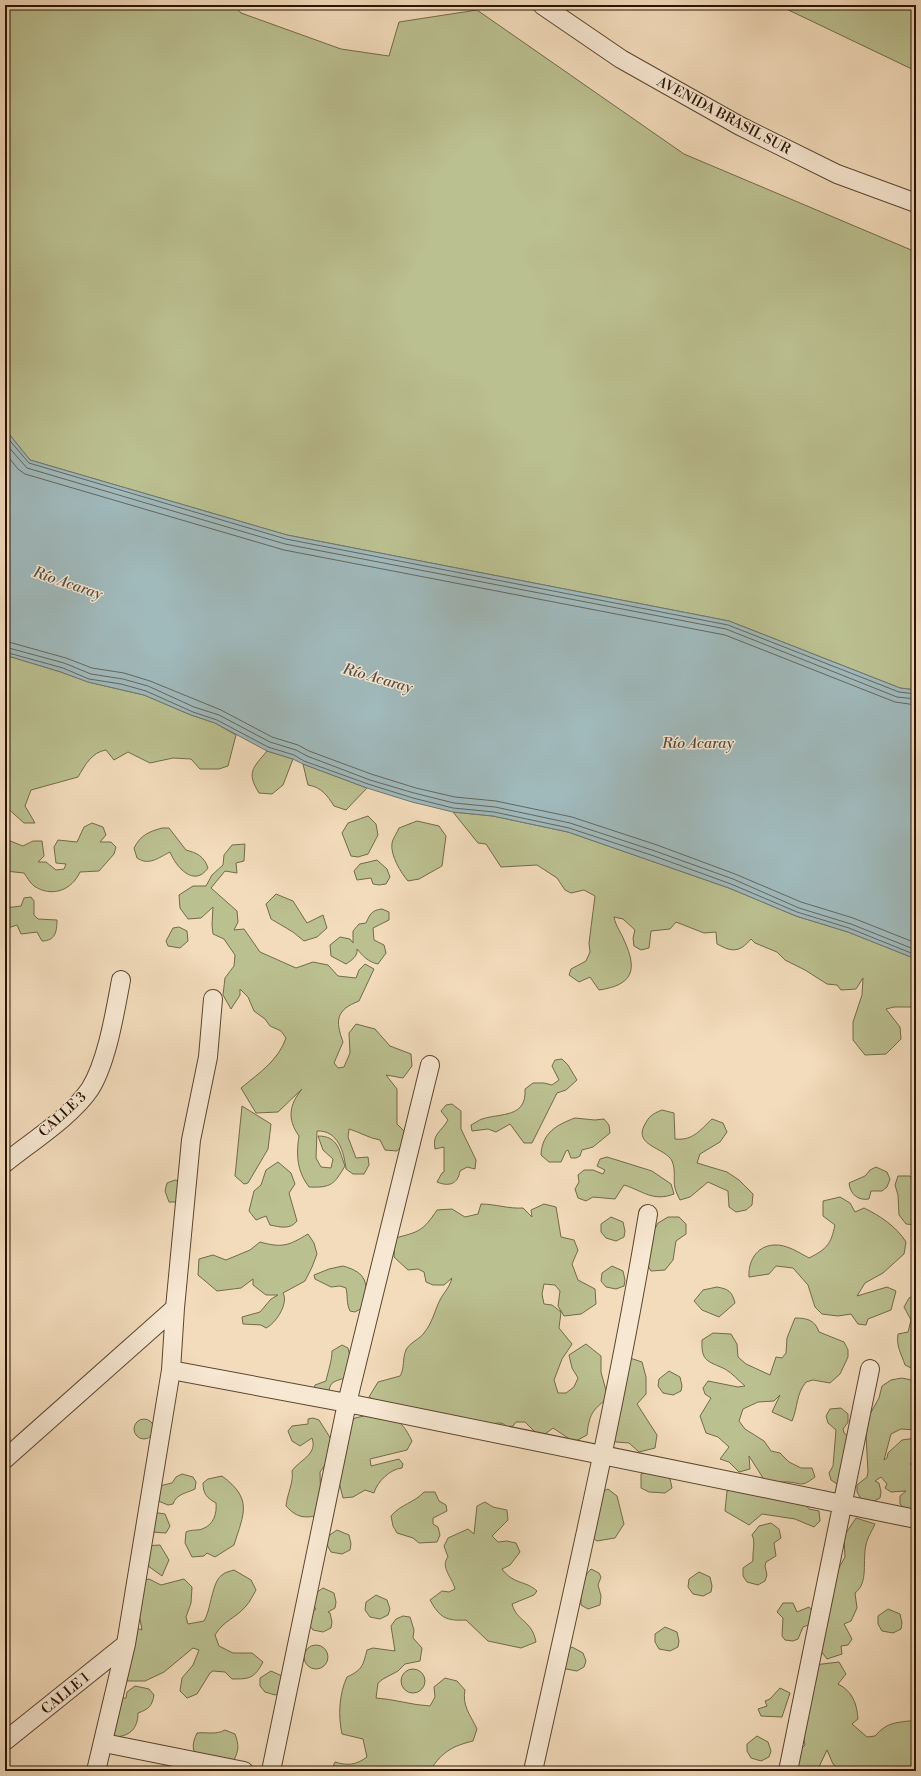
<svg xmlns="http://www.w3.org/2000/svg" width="921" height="1776" font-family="'Libre Bodoni',serif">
  <rect width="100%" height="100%" fill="#f3dcbc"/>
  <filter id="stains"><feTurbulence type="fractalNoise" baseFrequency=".005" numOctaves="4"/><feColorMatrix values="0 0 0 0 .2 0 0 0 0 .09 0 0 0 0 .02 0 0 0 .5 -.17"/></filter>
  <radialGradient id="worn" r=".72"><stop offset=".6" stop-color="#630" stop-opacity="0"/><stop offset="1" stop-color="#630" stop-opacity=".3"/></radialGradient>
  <!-- green -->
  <path fill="#bbc091" stroke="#726a4a" d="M 5,5 L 234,5 L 241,13 L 341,49 L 389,56 L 399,22 L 477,10 L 684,154 L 916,252 L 916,690 L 900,688 L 729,621 L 287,535 L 30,460 L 5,429 Z
    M 778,5 L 916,5 L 916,71 Z
    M 5,655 L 61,672 L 88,682 L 144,695 L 191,715 L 215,723 L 236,735 L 228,766 L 219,769 L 200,769 L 191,759 L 173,758 L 150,763 L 128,752 L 114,760 L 106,750 C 92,752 85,765 78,777 L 31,790 L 25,806 L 35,823 L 24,823 L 5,806 Z
    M 267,751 L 293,759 L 283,785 L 272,794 L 259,793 C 246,772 253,768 267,751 Z
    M 303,764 L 367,788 L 346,810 L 334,806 C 327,795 321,787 308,785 Z
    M 453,812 L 493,816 L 568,832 L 729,888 L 796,916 L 848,932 L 916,959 L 916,1007 L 894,1007 L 886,1009 L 900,1027 L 901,1039 L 886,1054 L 865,1055 L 853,1040 L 853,1022 L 862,995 L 863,978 L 856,989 L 841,990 L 837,985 L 827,984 L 805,970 L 785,960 L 777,952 L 755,943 L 751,939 C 739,953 732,952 717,944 L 716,932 L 704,933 L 676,922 L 670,929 L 651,931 L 649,948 L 641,950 L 634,946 L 633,938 L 635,930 L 623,919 L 614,917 C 616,927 621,932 624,940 C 638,970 633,985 599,990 L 590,977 L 579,982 L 569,975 L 571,969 L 586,961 L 590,952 L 589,943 L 595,896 L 584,890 L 571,893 L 565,890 L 557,878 L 537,865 L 501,867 L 486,844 L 478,843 Z
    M 368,816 L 376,824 L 378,835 L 368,854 L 358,857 L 351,856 L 342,833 L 348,823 Z
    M 417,821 L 439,826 L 446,836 L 442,866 L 419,879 L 408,881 C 401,873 390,855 392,843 C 393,838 397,833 399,828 Z
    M 92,823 L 103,827 L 106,835 L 100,842 L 111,842 L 116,847 L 114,854 L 99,871 L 80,872 C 72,890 52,898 34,886 C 30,883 27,877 24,873 L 5,871 L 5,839 L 23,846 L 33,841 L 42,841 L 44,856 L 38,862 L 46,862 L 56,870 L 64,869 L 66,864 L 56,863 L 54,847 L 58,840 L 77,842 L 84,827 Z
    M 162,828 L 169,828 L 186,850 C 197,853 204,856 208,868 C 194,888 176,867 170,852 C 158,858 149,866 137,858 L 134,848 C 141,835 148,832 162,828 Z
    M 245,844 L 244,861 L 236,863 L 237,873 L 225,871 L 211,888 L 237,911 L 238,922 L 234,930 L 244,929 L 260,952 L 296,968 L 313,962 L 328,965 L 338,976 L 356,978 L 359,970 L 365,964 L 374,969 L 359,1001 C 336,1010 335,1020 343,1042 L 334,1063 L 338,1068 L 344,1067 L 350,1053 L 349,1033 L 356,1024 L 375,1029 L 390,1046 L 411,1054 L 412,1066 L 403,1078 L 386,1075 L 397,1089 L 397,1124 L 405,1132 L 406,1141 L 397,1151 L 385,1150 L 380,1140 C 368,1138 360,1132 349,1129 L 348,1137 L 356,1158 L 368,1157 L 369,1165 L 364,1174 L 353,1174 L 346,1169 C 344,1152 338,1130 317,1131 L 316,1158 L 321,1167 L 331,1168 L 333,1159 L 323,1150 L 318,1136 C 338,1136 339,1150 345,1166 C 334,1184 332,1188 309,1187 C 297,1171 296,1155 299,1136 C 287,1119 289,1105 302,1089 L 278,1112 L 256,1113 L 241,1088 C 259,1073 278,1061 286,1038 L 281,1031 L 270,1026 L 265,1019 L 254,1011 L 248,997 L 240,989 L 240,995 L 231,1009 L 223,995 L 225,978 L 234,966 L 235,955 L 224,939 L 213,934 L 212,925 L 213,907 L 201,918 L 188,919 L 180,908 L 179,895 L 193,886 L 206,886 L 212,875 L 223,865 L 224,855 L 232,845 Z
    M 377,860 L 387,869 L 390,877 L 386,884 L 379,885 L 373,884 L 371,878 L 357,880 L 354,871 L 360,864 Z
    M 276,894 L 293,901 L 307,923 L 323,915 L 327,928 L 317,937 L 304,941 L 293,932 L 271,919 L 266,904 Z
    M 31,897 L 34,901 L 34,915 L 38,919 L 57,920 C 57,932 55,941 42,941 L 37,932 L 21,934 L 17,925 L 8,928 L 5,926 L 5,908 L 21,906 L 24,898 Z
    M 382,909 L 389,912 L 389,920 L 373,928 L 374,940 L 384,945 L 386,953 L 378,964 C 368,962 363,956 357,949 C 358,956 352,960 346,964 L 331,956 L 330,945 L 340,937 L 350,939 L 353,943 L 353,931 L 359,924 L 366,923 C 370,914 372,910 382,909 Z
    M 179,927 L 187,931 L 188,941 L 180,948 L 168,946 L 166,941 L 173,928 Z
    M 562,1059 L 568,1065 L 577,1080 L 566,1090 L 557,1093 L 532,1143 L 524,1143 L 510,1124 L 496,1132 L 488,1129 L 472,1131 L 471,1125 C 475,1123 479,1120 482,1119 C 501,1113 527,1118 525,1089 L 533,1083 L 544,1083 L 552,1085 L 559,1080 L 552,1066 L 555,1060 Z
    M 452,1104 L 461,1111 L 461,1129 L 476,1160 L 475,1169 L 467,1167 L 460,1171 C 458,1184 449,1187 437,1182 L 442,1173 L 444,1172 L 444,1147 L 435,1149 C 432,1134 441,1132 448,1120 L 441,1111 L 446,1105 Z
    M 242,1106 L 271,1124 L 268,1149 L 248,1183 L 244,1184 L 235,1176 Z
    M 662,1110 L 674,1113 L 675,1139 C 693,1141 700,1130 712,1119 L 723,1123 L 727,1132 L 720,1142 L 700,1154 L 697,1163 L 727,1172 L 739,1180 L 753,1194 L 752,1205 L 746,1210 L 736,1212 L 729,1207 L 728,1191 L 708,1182 L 690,1197 L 680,1200 C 678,1196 676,1192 675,1188 C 673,1179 676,1170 672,1161 C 666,1148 634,1146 644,1126 C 649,1116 652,1114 662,1110 Z
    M 575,1118 L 595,1120 L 604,1119 L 609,1125 L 610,1133 L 593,1147 L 582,1150 L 580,1156 L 576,1158 L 571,1158 L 568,1150 L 566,1151 L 561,1162 L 549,1162 L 541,1155 C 542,1133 556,1125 575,1118 Z
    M 607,1157 L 652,1171 L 671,1184 L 674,1194 C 653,1202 643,1191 624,1185 L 615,1199 L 593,1197 L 586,1201 L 578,1198 L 575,1189 L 579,1182 L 578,1175 L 584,1170 L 593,1170 L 603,1174 L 605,1170 L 597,1166 L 600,1159 Z
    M 278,1162 L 291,1173 L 295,1184 L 289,1193 L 297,1221 C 290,1230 280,1227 270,1225 L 266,1216 L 256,1220 L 249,1211 L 254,1191 L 261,1185 L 266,1170 Z
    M 876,1167 L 887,1172 L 890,1179 L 887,1187 L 882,1191 L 871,1191 L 869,1199 C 858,1201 850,1194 849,1183 L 865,1176 L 870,1170 Z
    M 898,1176 L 910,1176 L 916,1184 L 916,1225 L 906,1224 L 899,1215 L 898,1195 L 895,1185 Z
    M 175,1180 L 183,1182 L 179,1202 L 169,1202 L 165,1191 L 167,1183 Z
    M 840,1197 L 850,1203 L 855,1212 L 864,1208 C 879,1215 897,1227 906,1242 L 904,1254 L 883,1273 L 865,1283 L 857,1296 L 887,1287 L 896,1291 L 891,1310 L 868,1319 L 866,1325 L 858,1324 L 851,1314 L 838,1316 L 822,1314 L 815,1307 L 808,1285 L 793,1268 L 776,1266 L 769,1274 L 749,1277 C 748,1262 756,1246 774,1245 C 786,1244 800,1253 809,1258 C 827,1249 831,1244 835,1225 L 823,1216 L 823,1201 Z
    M 481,1204 C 495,1204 509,1209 523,1208 L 532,1217 L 531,1210 L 544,1204 L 556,1207 L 561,1237 L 574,1240 L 578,1250 L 572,1264 L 578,1280 L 595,1289 L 596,1304 L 581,1314 L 564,1316 L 558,1306 L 560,1291 L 555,1285 L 544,1284 L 542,1294 L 544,1304 L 552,1305 L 561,1312 L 559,1328 L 572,1344 L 562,1359 L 554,1380 L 558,1393 L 566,1393 L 574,1387 L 578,1378 L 572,1368 L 569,1355 L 586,1344 L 601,1356 L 601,1372 L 608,1398 C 592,1410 589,1415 587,1435 L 574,1442 L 553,1428 L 545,1434 L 537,1434 L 525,1422 L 516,1422 L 513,1426 L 507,1427 C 502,1421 496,1423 489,1425 L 379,1403 L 369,1397 L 378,1382 L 400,1376 C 405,1368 402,1359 406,1350 C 409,1343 420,1339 424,1333 C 432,1323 434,1313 439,1302 C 443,1293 449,1289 452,1278 L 444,1285 L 433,1285 L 426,1282 L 424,1272 L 418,1269 L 408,1270 L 394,1257 L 395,1238 C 419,1232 423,1231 437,1210 L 452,1209 L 465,1217 L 478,1214 Z
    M 611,1217 L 623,1222 L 625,1231 L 624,1237 L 616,1241 L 606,1238 L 601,1232 L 601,1224 Z
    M 668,1217 L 679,1217 L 686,1224 L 686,1234 L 676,1241 L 673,1260 L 665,1270 L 651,1271 L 641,1254 L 658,1223 Z
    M 308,1234 L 314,1243 L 317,1254 L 312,1267 L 305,1281 L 283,1293 C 289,1304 275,1324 266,1328 L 261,1325 L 243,1324 L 242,1317 L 260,1312 L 271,1299 L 278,1295 L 266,1295 L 253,1285 L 253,1279 L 241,1288 L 217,1291 L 198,1275 L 199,1259 L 213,1255 L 226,1260 L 250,1250 L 260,1242 C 282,1248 288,1246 308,1234 Z
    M 343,1266 C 368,1273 367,1283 366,1306 L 355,1312 L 350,1311 C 346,1303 348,1296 346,1288 L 340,1286 L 331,1287 L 315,1279 L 314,1275 L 329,1269 Z
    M 612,1266 L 623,1271 L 625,1280 L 624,1286 L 616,1289 L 606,1287 L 601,1281 L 602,1273 Z
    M 717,1287 C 728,1289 732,1291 735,1303 L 719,1317 L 702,1310 L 694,1301 L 703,1290 Z
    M 916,1294 L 916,1366 L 911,1368 L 905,1365 C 901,1353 896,1346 898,1334 L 908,1332 L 911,1320 L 904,1307 L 909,1298 Z
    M 795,1318 C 807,1318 815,1320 819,1332 L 844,1342 L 848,1350 L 848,1357 L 840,1374 L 830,1383 L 813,1380 L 806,1382 C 796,1394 798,1407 792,1421 L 772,1412 L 780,1395 L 774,1401 L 758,1402 L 743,1409 L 739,1421 L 745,1429 L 764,1441 L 771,1451 L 780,1453 L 789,1462 L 801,1468 L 812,1468 L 815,1477 C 800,1488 803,1483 788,1482 C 780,1482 773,1482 765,1481 L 749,1456 L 750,1469 L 739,1472 L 729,1462 L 720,1459 L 729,1447 L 718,1437 L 706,1433 L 700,1416 L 711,1398 L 705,1394 L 703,1388 L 708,1381 L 738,1387 L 745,1386 C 739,1381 732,1373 725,1369 C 708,1361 701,1362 702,1340 L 713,1333 L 731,1334 L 737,1344 L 738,1357 L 746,1364 L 770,1375 L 776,1357 L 782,1358 L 786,1353 L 787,1338 Z
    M 342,1345 L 348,1348 L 350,1357 L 345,1378 C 336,1381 330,1381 329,1391 L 314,1389 L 315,1385 L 326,1381 C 328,1371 332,1361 332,1351 Z
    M 630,1358 L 642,1362 L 646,1377 L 646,1394 L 637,1404 L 657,1435 L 655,1448 L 639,1452 L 629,1443 L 616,1442 L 611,1439 Z
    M 669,1371 L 680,1377 L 682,1386 L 681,1391 L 673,1395 L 663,1393 L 658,1386 L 659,1379 Z
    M 902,1378 L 916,1381 L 916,1409 L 914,1416 L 916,1417 L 916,1430 L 901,1429 L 891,1434 L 884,1460 L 887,1458 L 888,1453 L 902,1440 L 916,1438 L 916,1460 L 910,1464 L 916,1468 L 914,1490 L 916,1491 L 916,1512 L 905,1510 L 900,1504 L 900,1496 L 906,1491 L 891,1492 L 885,1488 L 887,1484 L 881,1477 L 875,1481 L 879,1483 L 881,1492 L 880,1498 L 872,1502 L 861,1499 L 857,1492 L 857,1485 L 867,1477 L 868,1472 L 866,1435 L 869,1416 L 879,1398 L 882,1386 L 891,1380 Z
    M 841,1408 L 848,1414 L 848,1422 L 843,1429 L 844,1433 L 848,1436 L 841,1483 L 837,1484 L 831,1480 L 829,1473 L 833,1466 L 836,1430 L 828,1423 L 826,1416 L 830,1409 Z
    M 368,1415 C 395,1420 399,1415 412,1441 L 407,1450 L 370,1459 L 371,1466 L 399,1459 L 403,1464 L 402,1468 C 390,1469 377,1482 374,1493 L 365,1490 L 353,1497 L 343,1498 L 338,1478 L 351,1422 L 355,1418 Z
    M 313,1418 L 319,1420 L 331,1439 L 332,1455 L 320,1472 L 321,1515 C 305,1518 298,1519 286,1506 C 287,1494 294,1482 292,1471 C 299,1460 318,1455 312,1438 L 300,1446 L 292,1441 L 288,1431 L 292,1426 L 308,1424 L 308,1419 Z
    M134 1429a10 10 0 1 1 20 0a10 10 0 1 1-20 0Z
    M 657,1467 L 669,1474 L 672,1488 L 665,1493 L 649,1492 L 641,1488 L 641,1474 Z
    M 182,1474 L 193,1477 L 196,1482 L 195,1489 C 187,1493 176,1494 173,1504 L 168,1505 L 156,1500 L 159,1486 L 172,1483 L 176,1477 Z
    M 222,1476 C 253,1499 244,1513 234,1545 L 215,1557 L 207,1553 L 204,1556 L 192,1557 L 185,1543 L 186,1532 C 192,1529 197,1531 202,1529 C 214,1525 217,1513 216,1503 C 207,1498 203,1494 203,1483 L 208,1479 Z
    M 746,1486 L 801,1499 L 809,1509 L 819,1511 L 820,1521 L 814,1527 L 795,1519 L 762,1514 L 749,1525 L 725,1511 L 727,1491 Z
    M 608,1489 L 617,1496 L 624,1524 L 615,1538 L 597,1541 L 581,1530 L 601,1492 Z
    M 424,1492 L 435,1492 L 439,1501 L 446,1505 L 447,1511 L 433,1518 L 433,1524 L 438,1527 L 440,1535 L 437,1542 L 419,1543 L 413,1538 L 397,1533 L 393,1526 L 391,1516 C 401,1504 414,1503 424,1492 Z
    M 485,1502 L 493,1507 L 507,1510 L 508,1520 L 492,1536 L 498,1542 L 507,1541 L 516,1543 L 520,1552 L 510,1565 L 502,1569 C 514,1585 525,1580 537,1591 L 534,1595 L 512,1604 C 517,1622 532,1620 536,1642 L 521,1648 L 488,1641 L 466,1620 C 446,1621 440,1618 430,1600 L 442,1591 L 449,1592 L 455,1589 C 452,1577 440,1567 448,1557 L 444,1546 L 448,1538 L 468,1529 L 474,1534 L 477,1506 Z
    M 152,1512 L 165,1514 L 170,1526 L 166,1533 L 151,1532 Z
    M 856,1518 L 875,1524 C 872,1531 867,1538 866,1545 C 862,1560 869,1583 855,1593 L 857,1608 L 851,1621 L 844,1624 L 852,1639 L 848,1645 L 841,1646 L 842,1654 L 827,1659 L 818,1647 L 836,1573 L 845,1557 L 844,1536 Z
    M 771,1523 L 779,1529 L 781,1538 L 774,1543 L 776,1556 L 766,1562 L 765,1566 L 767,1575 L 765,1581 L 758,1585 L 747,1582 L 743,1576 L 743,1568 L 753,1561 C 752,1552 756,1542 752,1535 L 759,1526 Z
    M 337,1530 L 349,1535 L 351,1544 L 350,1550 L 342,1554 L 331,1552 L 327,1545 L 327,1537 Z
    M 160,1545 L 169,1560 L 162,1576 L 137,1558 L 144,1546 Z
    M 591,1569 L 599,1573 L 601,1577 L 598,1585 L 601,1596 L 600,1605 L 588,1609 L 581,1605 C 581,1590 580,1580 591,1569 Z
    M 234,1570 L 251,1580 L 256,1590 C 253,1595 250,1602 246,1606 C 235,1619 224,1620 215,1635 L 219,1646 L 233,1653 L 252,1653 L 263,1662 C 254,1679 249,1679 232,1679 L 225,1672 L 213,1671 L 210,1673 L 197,1694 L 187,1698 L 180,1691 L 182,1678 L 193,1665 L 199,1650 L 193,1648 L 164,1672 L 145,1681 L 123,1681 L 134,1627 L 142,1630 L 140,1619 L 131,1598 L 137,1582 L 149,1579 L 161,1585 L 184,1579 L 192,1587 L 191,1603 L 186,1617 L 188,1624 L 204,1621 C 211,1610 212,1581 222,1575 C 225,1572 231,1571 234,1570 Z
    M 699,1572 L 710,1577 L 712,1586 L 711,1592 L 703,1596 L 693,1594 L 688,1587 L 689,1579 Z
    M 323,1588 L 334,1593 L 336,1602 L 335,1608 L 328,1612 L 330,1613 L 332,1622 L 331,1628 L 323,1632 L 313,1630 L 308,1623 L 309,1615 L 316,1609 L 312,1603 L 313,1595 Z
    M 376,1595 L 387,1600 L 390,1609 L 388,1615 L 380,1619 L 370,1617 L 365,1610 L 366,1602 Z
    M 783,1603 L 793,1603 L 797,1612 L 809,1607 L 813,1612 L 811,1624 L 803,1627 L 798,1639 L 793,1641 L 785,1640 L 782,1636 L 783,1618 L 777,1612 Z
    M 888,1609 L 900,1614 L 902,1623 L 901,1629 L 893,1633 L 882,1631 L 878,1624 L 878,1616 Z
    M 403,1616 L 410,1617 L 414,1630 L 413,1638 L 422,1648 L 420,1661 L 405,1664 L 398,1671 L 383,1679 L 378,1683 L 376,1698 C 394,1699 411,1705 430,1706 L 435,1697 L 434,1687 L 445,1678 L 457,1681 L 465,1690 C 462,1706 470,1714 477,1729 L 473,1741 C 453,1746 443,1751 431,1769 L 432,1771 L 331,1771 L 335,1762 C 348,1766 356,1765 367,1757 L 363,1739 L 342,1734 C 338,1716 339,1694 347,1677 C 362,1670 363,1666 367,1650 L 373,1648 L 395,1651 L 391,1626 L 396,1619 Z
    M 665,1627 L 677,1632 L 679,1641 L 678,1647 L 670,1651 L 659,1649 L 655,1642 L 655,1634 Z
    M304 1657a12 12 0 1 1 24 0a12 12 0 1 1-24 0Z
    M 572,1647 L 583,1653 L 586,1661 L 584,1667 L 577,1671 L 566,1669 L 562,1662 L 562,1654 Z
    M 839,1662 L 846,1674 L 838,1684 C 852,1691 857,1703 858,1719 L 852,1724 L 867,1737 L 875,1736 C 888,1721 897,1723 916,1720 L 916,1771 L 841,1771 L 833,1764 L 827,1750 L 817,1771 L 791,1771 L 794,1756 L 805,1745 L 801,1722 L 814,1665 Z
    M401 1681a12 12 0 1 1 24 0a12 12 0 1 1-24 0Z
    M 271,1671 L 282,1676 L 283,1691 L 275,1695 L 265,1692 L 260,1686 L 260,1678 Z
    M 135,1686 L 149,1689 L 154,1695 C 152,1706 149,1709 138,1713 C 138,1729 129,1737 113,1737 L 118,1698 L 126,1698 L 127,1692 Z
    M 780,1688 L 790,1693 L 782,1717 L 761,1716 L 758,1709 L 767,1706 L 765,1701 L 770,1699 Z
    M 225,1730 L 235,1734 C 239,1745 239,1750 234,1760 L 197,1757 C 191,1748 193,1742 197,1733 C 208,1732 216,1735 225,1730 Z
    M 757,1736 L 768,1742 L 771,1751 L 769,1757 L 761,1761 L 751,1758 L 747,1751 L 747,1744 Z"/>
  <!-- water -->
  <path fill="#a0b9bb" stroke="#717771" d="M 5,429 L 30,460 L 287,535 L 729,621 L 900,688 L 916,690 L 916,959 L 848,932 L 796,916 L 729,888 L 568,832 L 493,816 L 453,812 L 412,802 L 367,788 L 303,764 L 293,759 L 267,751 L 215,723 L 191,715 L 144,695 L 88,682 L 61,672 L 5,655 Z"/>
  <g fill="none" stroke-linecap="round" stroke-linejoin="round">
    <!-- shore -->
    <path stroke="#65665e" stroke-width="1" d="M 5,435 L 29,463 L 286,539 L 728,625 L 899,692 L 916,694
      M 5,443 L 27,468 L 285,544 L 726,629 L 897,697 L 916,699
      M 5,453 L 18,469 L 25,474 L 284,550 L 725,635 L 895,702 L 916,705
      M 5,641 L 66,658 L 92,668 L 124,673 L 150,681 L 221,710 L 272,737 L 298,745 L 309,751 L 371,774 L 416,788 L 455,797 L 496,801 L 572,817 L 657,845 L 735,874 L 801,902 L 853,918 L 916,943
      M 5,647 L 64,663 L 91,674 L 123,679 L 148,686 L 194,707 L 219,715 L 270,742 L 296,750 L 307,756 L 370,780 L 414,793 L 454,803 L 495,807 L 570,823 L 655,851 L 733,879 L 799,908 L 851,924 L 916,950
      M 5,652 L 63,668 L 89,679 L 121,684 L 146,691 L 193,712 L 217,720 L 268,747 L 294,755 L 304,761 L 368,784 L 413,798 L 453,808 L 494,812 L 569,828 L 654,856 L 731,884 L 797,912 L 849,928 L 916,955"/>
    <!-- minor casing -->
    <g stroke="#5c4630" stroke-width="20">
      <path id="minor" d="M 542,5 L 621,59 L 740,126 L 837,174 L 916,203
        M 5,1163 C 31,1142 72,1116 90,1089 C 107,1062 115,1012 121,980
        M 171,1370 L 347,1403 L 916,1519
        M 5,1459 L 175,1308
        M 5,1741 L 126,1644
        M 104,1743 L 244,1771
        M 96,1771 L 126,1644 L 171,1370 L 175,1308 L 191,1140 L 208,1057 L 213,999
        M 271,1771 L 347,1403 L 430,1065
        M 533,1771 C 574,1586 617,1401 648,1214
        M 788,1771 L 870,1369"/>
    </g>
    <!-- minor -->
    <use href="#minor" stroke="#f7e8d3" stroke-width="18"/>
  </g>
  <g text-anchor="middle" stroke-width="3" stroke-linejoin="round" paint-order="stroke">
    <!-- street labels -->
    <g font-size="14" fill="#2a1402" stroke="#f7e8d3">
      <text transform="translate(724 115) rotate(28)" y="5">AVENIDA BRASIL SUR</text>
      <text transform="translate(62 1114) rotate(-43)" y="5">CALLE 3</text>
      <text transform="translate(65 1693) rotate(-39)" y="5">CALLE 1</text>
    </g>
    <!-- water labels -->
    <g font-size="15" font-style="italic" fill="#534e43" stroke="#f7e8d3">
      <text transform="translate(68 583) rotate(19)" y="5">Río Acaray</text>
      <text transform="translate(378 678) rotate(16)" y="5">Río Acaray</text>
      <text x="698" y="748">Río Acaray</text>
    </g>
  </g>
  <!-- margin -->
  <rect width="921" height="1776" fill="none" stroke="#f3dcbc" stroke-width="20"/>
  <rect x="6" y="6" width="909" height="1764" fill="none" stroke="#2a1402" stroke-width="2"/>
  <rect x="10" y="10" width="901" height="1756" fill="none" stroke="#2a1402"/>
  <rect width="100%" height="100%" filter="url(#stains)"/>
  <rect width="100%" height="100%" fill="url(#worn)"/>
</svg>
